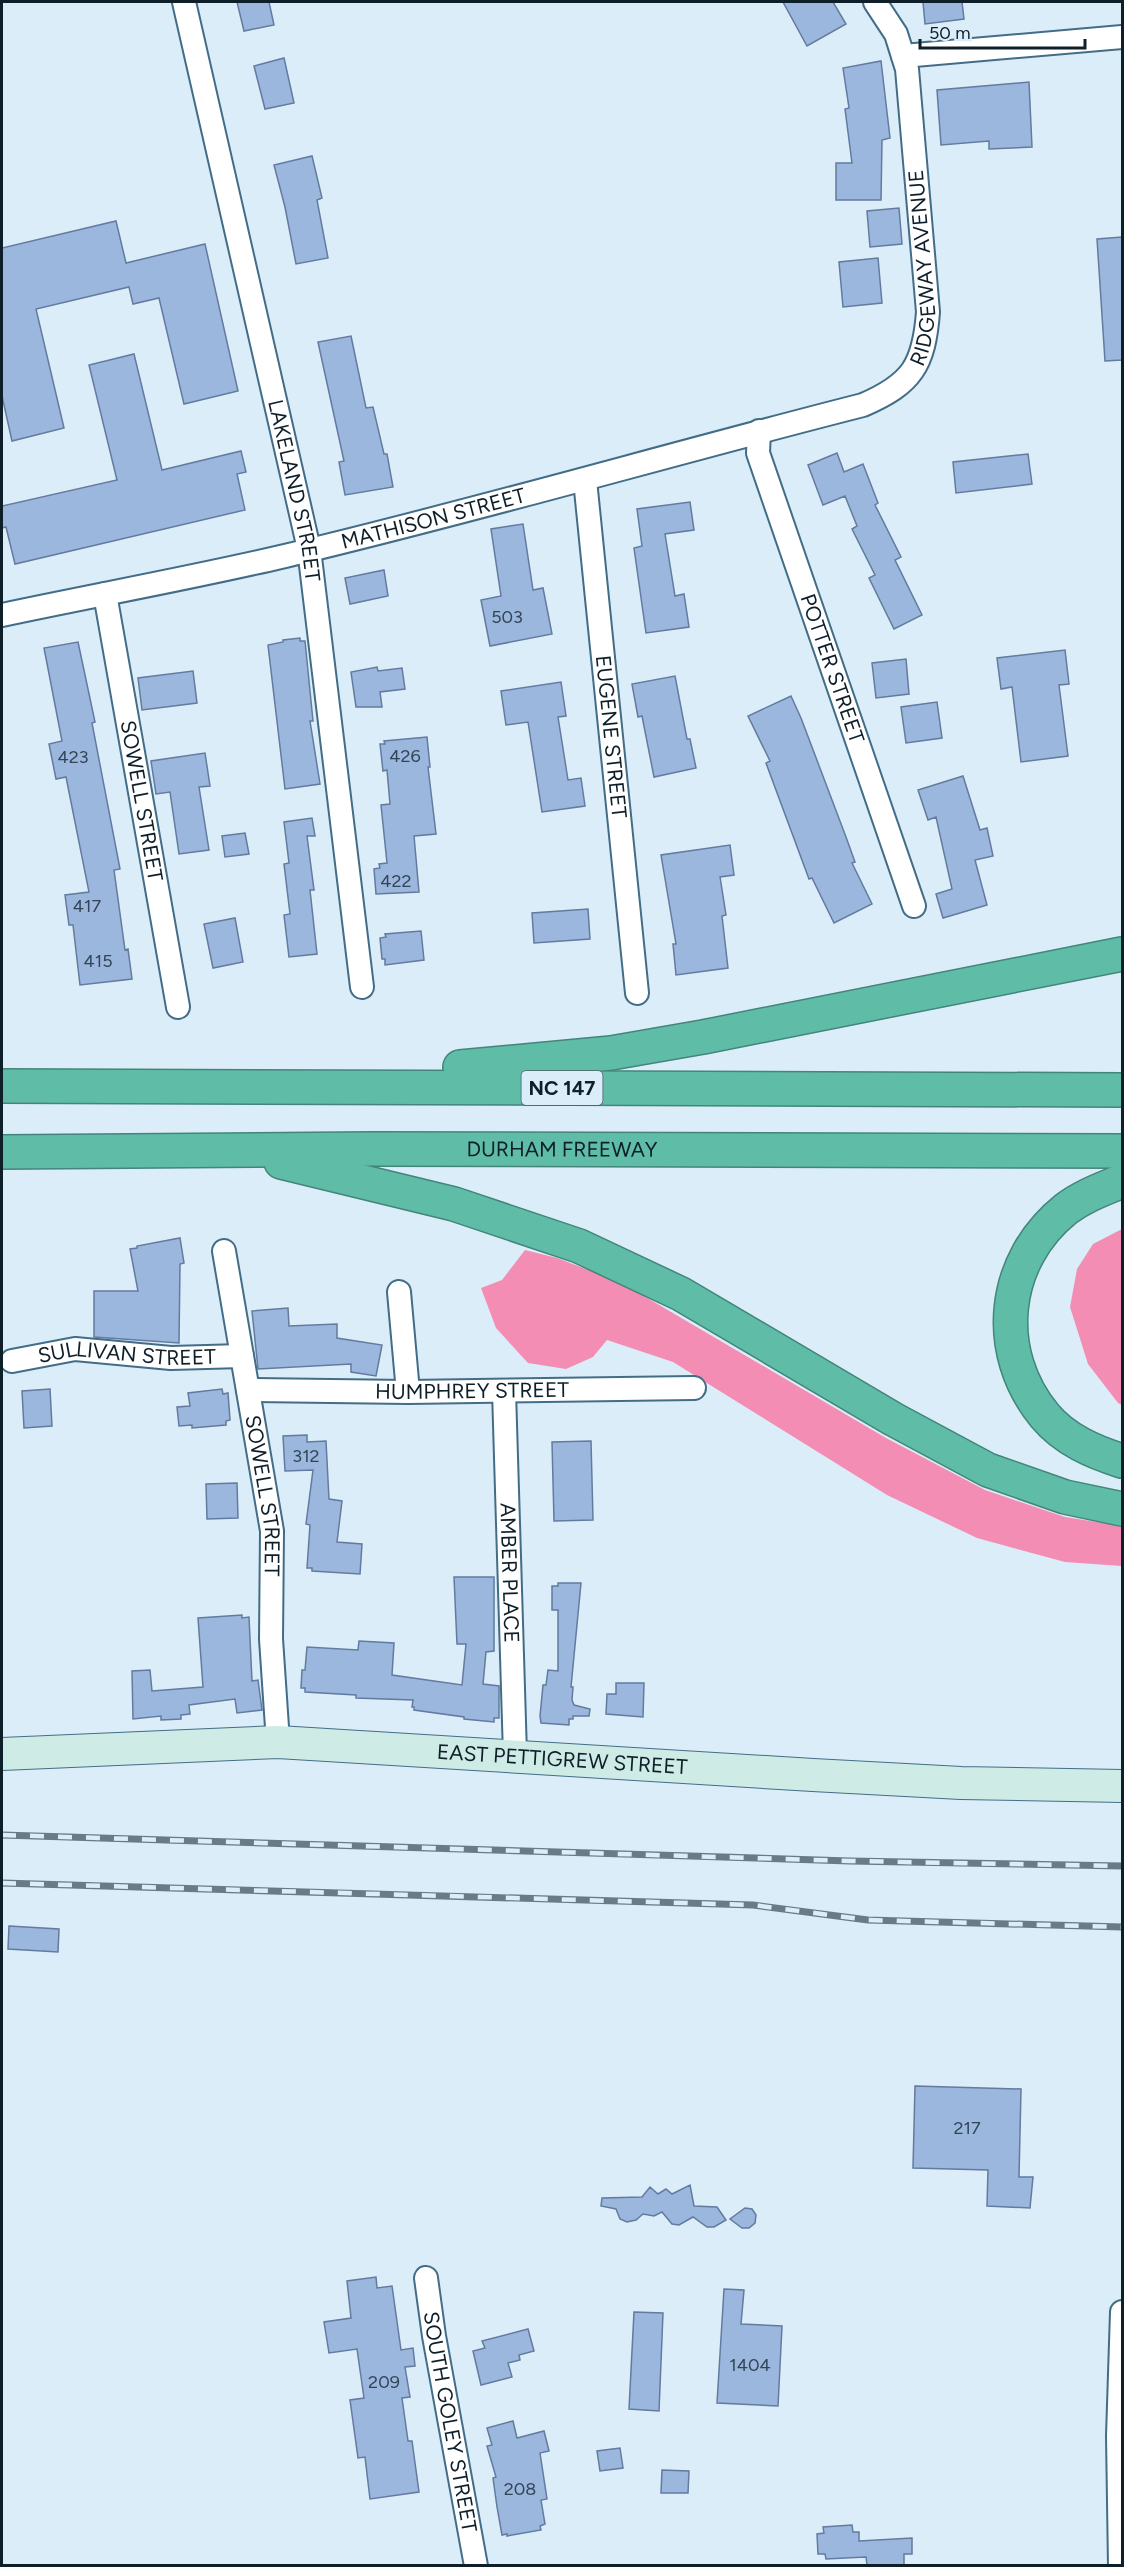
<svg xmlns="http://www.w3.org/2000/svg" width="1124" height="2567" font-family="Figtree,sans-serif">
  <rect width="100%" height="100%" fill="#dbedf9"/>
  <!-- forest -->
  <path fill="#f48db3" d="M 1122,1229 L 1122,1405 L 1118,1403 L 1088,1364 L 1070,1307 L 1077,1269 L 1093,1244 Z
    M 525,1250 L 557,1258 L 620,1282 L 886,1438 L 985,1490 L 1065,1517 L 1122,1526 L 1122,1566 L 1065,1562 L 977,1538 L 887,1495 L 673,1362 L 607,1340 L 593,1357 L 566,1369 L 528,1363 L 496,1328 L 481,1288 L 502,1280 Z"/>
  <!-- building -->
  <path fill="#9cb7de" stroke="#627b9f" stroke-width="1.5" d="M 237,2 L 269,2 L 274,25 L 244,31 Z
    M 783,2 L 833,2 L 846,24 L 807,46 Z
    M 923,2 L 962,2 L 964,19 L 925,24 Z
    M 284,58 L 294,103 L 265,109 L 254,66 Z
    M 881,61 L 890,138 L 882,140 L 881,200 L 836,200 L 836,163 L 852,163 L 845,109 L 849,108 L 843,68 Z
    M 1029,82 L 1032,147 L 989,149 L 989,141 L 941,145 L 937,90 Z
    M 312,156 L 322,198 L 317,200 L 328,258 L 296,264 L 285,207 L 274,165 Z
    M 899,208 L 902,244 L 870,247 L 867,211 Z
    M 116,221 L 126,263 L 205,244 L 238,391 L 184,404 L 159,298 L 133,304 L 129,287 L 36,309 L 64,428 L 12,441 L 2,396 L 2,248 Z
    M 1122,237 L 1122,360 L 1105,361 L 1097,239 Z
    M 878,258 L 882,303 L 843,307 L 839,262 Z
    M 351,336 L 366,408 L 373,407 L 384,454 L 387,454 L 393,487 L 345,495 L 339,462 L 344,461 L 318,342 Z
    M 134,354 L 162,470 L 241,451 L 246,472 L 237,474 L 245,510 L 15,564 L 6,527 L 2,528 L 2,506 L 117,480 L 89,365 Z
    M 837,453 L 844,472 L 863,464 L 878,503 L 875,505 L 901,557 L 895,560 L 922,615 L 894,629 L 869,578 L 875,575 L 852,529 L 857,526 L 845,496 L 823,505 L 808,465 Z
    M 1028,454 L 1032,484 L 956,493 L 953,462 Z
    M 690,502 L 694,530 L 665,534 L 675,596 L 684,594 L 689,627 L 646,633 L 634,548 L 642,546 L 637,509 Z
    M 523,524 L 533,590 L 543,588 L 552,634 L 490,646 L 481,600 L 501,596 L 491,529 Z
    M 384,570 L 388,596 L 350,604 L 345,578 Z
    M 300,638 L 300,641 L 305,641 L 313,721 L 310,721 L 320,784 L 285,789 L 268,645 L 283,642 L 283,640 Z
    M 78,642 L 95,722 L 92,723 L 120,869 L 114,870 L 125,950 L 128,949 L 132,979 L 80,985 L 73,925 L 69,925 L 65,895 L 89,892 L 66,777 L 56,779 L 49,744 L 62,741 L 44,648 Z
    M 1065,650 L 1069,684 L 1059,685 L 1068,756 L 1021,762 L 1012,687 L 1001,689 L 997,658 Z
    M 906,659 L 909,694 L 876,698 L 872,663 Z
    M 377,667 L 378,671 L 402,668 L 405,689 L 380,692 L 382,707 L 356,707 L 351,672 Z
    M 193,671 L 197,703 L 142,710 L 138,678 Z
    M 675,676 L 687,739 L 690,739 L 696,768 L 654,777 L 642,716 L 638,717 L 632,684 Z
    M 561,682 L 566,716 L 558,717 L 568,780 L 581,778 L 585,806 L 542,812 L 528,722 L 506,725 L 501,691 Z
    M 791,696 L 801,718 L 846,837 L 855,862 L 852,863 L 872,904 L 834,923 L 812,878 L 809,879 L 766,763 L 770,761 L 748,716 Z
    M 937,702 L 942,738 L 906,743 L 901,707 Z
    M 427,737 L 430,767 L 428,767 L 436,834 L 414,836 L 419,892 L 376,894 L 374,869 L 380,868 L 379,864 L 387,863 L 381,805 L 390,804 L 387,770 L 383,771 L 380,744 L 385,744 L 384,741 Z
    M 205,753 L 210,786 L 199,787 L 209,850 L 179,854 L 170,792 L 156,794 L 151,761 Z
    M 963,776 L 980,830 L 987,828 L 993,856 L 975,860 L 987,905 L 943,918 L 936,894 L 952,889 L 936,817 L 928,820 L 918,790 Z
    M 312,818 L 315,836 L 307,836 L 314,890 L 310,890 L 317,954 L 289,957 L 284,915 L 290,914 L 284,864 L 289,863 L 284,822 Z
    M 245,833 L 249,854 L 225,857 L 222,836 Z
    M 730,845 L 734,875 L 720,877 L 726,915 L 722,916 L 728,968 L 676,975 L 673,944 L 676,944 L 661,855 Z
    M 588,909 L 590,939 L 534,943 L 532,913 Z
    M 235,918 L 243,962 L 213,968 L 204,924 Z
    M 421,931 L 424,960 L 385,965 L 385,959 L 382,959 L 380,938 L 386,937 L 385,934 Z
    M 180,1238 L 184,1263 L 180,1264 L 179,1343 L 94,1337 L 94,1291 L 138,1291 L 130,1249 L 137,1248 L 137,1246 Z
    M 288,1308 L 289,1326 L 337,1324 L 337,1338 L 382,1345 L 376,1376 L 351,1372 L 351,1364 L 258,1369 L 252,1311 Z
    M 50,1389 L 52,1426 L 24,1428 L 22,1391 Z
    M 222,1389 L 223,1394 L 228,1393 L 230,1420 L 226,1421 L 226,1425 L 192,1428 L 192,1425 L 179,1426 L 177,1407 L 190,1406 L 188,1393 Z
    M 307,1435 L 307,1442 L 326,1441 L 329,1499 L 342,1501 L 337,1542 L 362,1544 L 360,1574 L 312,1571 L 312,1568 L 307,1568 L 310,1525 L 306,1524 L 313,1470 L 285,1471 L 283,1436 Z
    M 591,1441 L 593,1520 L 554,1521 L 552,1442 Z
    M 237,1483 L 238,1518 L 207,1519 L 206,1484 Z
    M 454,1577 L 494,1577 L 494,1651 L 486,1652 L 483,1684 L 499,1686 L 499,1718 L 494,1718 L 494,1722 L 464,1719 L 464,1717 L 414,1710 L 414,1707 L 412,1707 L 413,1700 L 356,1698 L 356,1695 L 305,1692 L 305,1688 L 301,1688 L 302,1670 L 305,1670 L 307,1647 L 358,1650 L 359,1641 L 394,1643 L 392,1675 L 462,1685 L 466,1644 L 457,1644 Z
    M 558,1583 L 581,1583 L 571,1687 L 573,1687 L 572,1700 L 574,1705 L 590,1709 L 589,1716 L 573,1716 L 573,1719 L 569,1719 L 569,1725 L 541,1723 L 540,1716 L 543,1685 L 546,1685 L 548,1670 L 558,1671 L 558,1610 L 552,1610 L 552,1586 L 558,1586 Z
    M 242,1615 L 242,1618 L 249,1617 L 252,1681 L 258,1680 L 262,1710 L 237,1713 L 235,1699 L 189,1705 L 190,1714 L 181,1715 L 181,1719 L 161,1720 L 161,1716 L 133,1719 L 132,1671 L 150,1670 L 152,1691 L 203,1687 L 198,1618 Z
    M 616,1683 L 644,1683 L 643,1717 L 606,1714 L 607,1694 L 616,1694 Z
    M 9,1926 L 59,1929 L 58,1952 L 8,1949 Z
    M 915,2086 L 1021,2089 L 1019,2177 L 1033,2177 L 1030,2208 L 987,2206 L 988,2170 L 913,2168 Z
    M 690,2185 L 694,2206 L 717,2207 L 726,2220 L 714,2227 L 707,2227 L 693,2217 L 679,2225 L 672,2224 L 662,2212 L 654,2216 L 643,2214 L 636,2220 L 627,2222 L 620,2219 L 616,2209 L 601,2206 L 602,2198 L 642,2197 L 650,2187 L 658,2194 L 666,2189 L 672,2194 Z
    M 745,2208 L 752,2209 L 756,2215 L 755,2223 L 749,2228 L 742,2228 L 730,2219 Z
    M 376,2277 L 377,2288 L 392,2286 L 401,2350 L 413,2348 L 415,2366 L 405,2367 L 410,2397 L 402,2398 L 408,2441 L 412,2441 L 419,2492 L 370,2499 L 365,2457 L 358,2458 L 350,2400 L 364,2398 L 357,2349 L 329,2353 L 324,2322 L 351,2318 L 347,2281 Z
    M 724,2289 L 744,2290 L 741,2324 L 782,2326 L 778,2406 L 717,2403 Z
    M 634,2312 L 663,2313 L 659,2411 L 629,2409 Z
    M 528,2329 L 534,2351 L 519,2355 L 520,2360 L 508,2363 L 512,2377 L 481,2385 L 473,2351 L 485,2348 L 482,2341 Z
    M 513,2421 L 517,2438 L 544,2431 L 549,2451 L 540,2453 L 547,2499 L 541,2500 L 545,2524 L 540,2526 L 541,2530 L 507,2536 L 507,2534 L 502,2535 L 497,2507 L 493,2478 L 496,2477 L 487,2446 L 492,2445 L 487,2428 Z
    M 620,2448 L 623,2468 L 600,2471 L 597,2451 Z
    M 662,2470 L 689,2471 L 688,2493 L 661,2493 Z
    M 852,2525 L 853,2532 L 859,2532 L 859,2541 L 912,2538 L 912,2554 L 904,2554 L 904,2565 L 867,2565 L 866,2557 L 826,2559 L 825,2554 L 818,2554 L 817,2534 L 824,2533 L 823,2527 Z"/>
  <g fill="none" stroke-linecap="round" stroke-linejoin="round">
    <!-- street casing -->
    <g stroke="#436d87" stroke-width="26">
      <g id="street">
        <path id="s1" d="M 184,2 L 309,549 L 362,987"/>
        <path d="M 903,56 L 1122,37"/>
        <path id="s2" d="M 759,431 L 758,453 L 914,906"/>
        <path id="s3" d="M 585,480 L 637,993"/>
        <path id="s4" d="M 105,594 L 178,1007"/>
        <path id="s5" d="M 2,615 C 96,595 191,578 285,556 C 479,510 670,454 863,405 C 912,384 924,365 928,312 L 907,69 L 896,34 L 875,2"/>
        <path id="s6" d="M 224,1251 L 272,1531 L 271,1639 L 278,1742"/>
        <path d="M 399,1292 L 408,1392"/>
        <path id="s7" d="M 12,1361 L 75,1349 L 171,1358 L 242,1356"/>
        <path id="s8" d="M 248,1390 L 408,1392 L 694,1388"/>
        <path id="s9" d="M 504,1391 L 515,1755"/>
        <path id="s10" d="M 426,2278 L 434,2336 L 476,2566"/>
        <path d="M 1120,2566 L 1118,2436 L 1122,2312"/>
      </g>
    </g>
    <!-- secondary casing -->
    <g stroke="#436d87" stroke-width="34">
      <g id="secondary">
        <path id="s11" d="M 2,1754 L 278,1742 L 813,1775 L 961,1783 L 1122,1786"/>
      </g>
    </g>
    <!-- highway casing -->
    <g stroke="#43857b" stroke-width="36">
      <g id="highway">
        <path d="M 460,1067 L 611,1053 L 703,1037 L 1122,954"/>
        <path d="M 2,1086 L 1122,1090"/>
        <path id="s12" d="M 2,1152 L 371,1149 L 1122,1151"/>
        <path d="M 281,1162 L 454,1204 L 579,1246 L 681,1294 L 893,1419 L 988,1470 L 1065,1497 L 1122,1509"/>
        <path d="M 1122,1181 C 1103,1189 1083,1196 1066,1209 C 1001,1261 992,1352 1045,1416 C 1065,1440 1094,1452 1122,1461"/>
      </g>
    </g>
    <!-- street -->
    <use href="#street" stroke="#fff" stroke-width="22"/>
    <!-- secondary -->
    <use href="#secondary" stroke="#cfebe5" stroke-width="32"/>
    <!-- highway -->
    <use href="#highway" stroke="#5fbca7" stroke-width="33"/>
    <!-- rail casing -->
    <g stroke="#697b86" stroke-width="7">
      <path id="rail" d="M 2,1835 L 850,1861 L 1122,1866
        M 2,1883 L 753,1905 L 868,1920 L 1122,1927"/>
    </g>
    <!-- rail -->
    <use href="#rail" stroke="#dbedf9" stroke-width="4.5" stroke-dasharray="14" stroke-linecap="butt"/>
  </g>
  <g text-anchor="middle" stroke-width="6" stroke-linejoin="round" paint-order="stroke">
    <!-- number labels -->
    <g font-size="18" fill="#324557">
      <text x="507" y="623">503</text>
      <text x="405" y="762">426</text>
      <text x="73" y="763">423</text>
      <text x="396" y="887">422</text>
      <text x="87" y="912">417</text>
      <text x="98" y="967">415</text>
      <text x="306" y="1462">312</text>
      <text x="967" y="2134">217</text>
      <text x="750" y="2371">1404</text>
      <text x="384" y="2388">209</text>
      <text x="520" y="2495">208</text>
    </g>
    <!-- shield labels -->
    <rect fill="#dbedf9" stroke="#4c5d68" stroke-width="1.5" x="521.5" y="1071" width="81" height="34" rx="4.5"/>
    <g font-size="20" font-weight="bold" fill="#0e1f2a">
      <text x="562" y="1095">NC 147</text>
    </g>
    <!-- street labels -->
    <g font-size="21" fill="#0e1f2a" stroke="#dbedf9">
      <text dy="7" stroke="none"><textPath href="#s5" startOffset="1053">RIDGEWAY AVENUE</textPath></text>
      <text dy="7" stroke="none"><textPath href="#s1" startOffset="501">LAKELAND STREET</textPath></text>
      <text dy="7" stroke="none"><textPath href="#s5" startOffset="442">MATHISON STREET</textPath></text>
      <text dy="7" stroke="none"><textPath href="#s2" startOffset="250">POTTER STREET</textPath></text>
      <text dy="7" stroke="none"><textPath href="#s3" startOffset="258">EUGENE STREET</textPath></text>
      <text dy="7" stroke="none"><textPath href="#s4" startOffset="210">SOWELL STREET</textPath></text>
      <text dy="7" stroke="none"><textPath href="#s12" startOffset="560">DURHAM FREEWAY</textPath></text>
      <text dy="7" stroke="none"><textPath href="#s7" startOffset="116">SULLIVAN STREET</textPath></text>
      <text dy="7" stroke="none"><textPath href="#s8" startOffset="224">HUMPHREY STREET</textPath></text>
      <text dy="7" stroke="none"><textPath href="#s6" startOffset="248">SOWELL STREET</textPath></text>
      <text dy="7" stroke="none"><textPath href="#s9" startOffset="182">AMBER PLACE</textPath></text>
      <text dy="7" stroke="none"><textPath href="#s11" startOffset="561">EAST PETTIGREW STREET</textPath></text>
      <text dy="7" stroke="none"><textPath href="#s10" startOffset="146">SOUTH GOLEY STREET</textPath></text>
    </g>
  </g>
  <!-- border -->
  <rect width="1124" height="2567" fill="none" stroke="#0e1f2a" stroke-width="6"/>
  <!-- scale -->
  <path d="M920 39v9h165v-9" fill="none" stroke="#0e1f2a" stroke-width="3"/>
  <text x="929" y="39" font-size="18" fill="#0e1f2a" stroke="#dbedf9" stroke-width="4.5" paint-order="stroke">50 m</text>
</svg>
